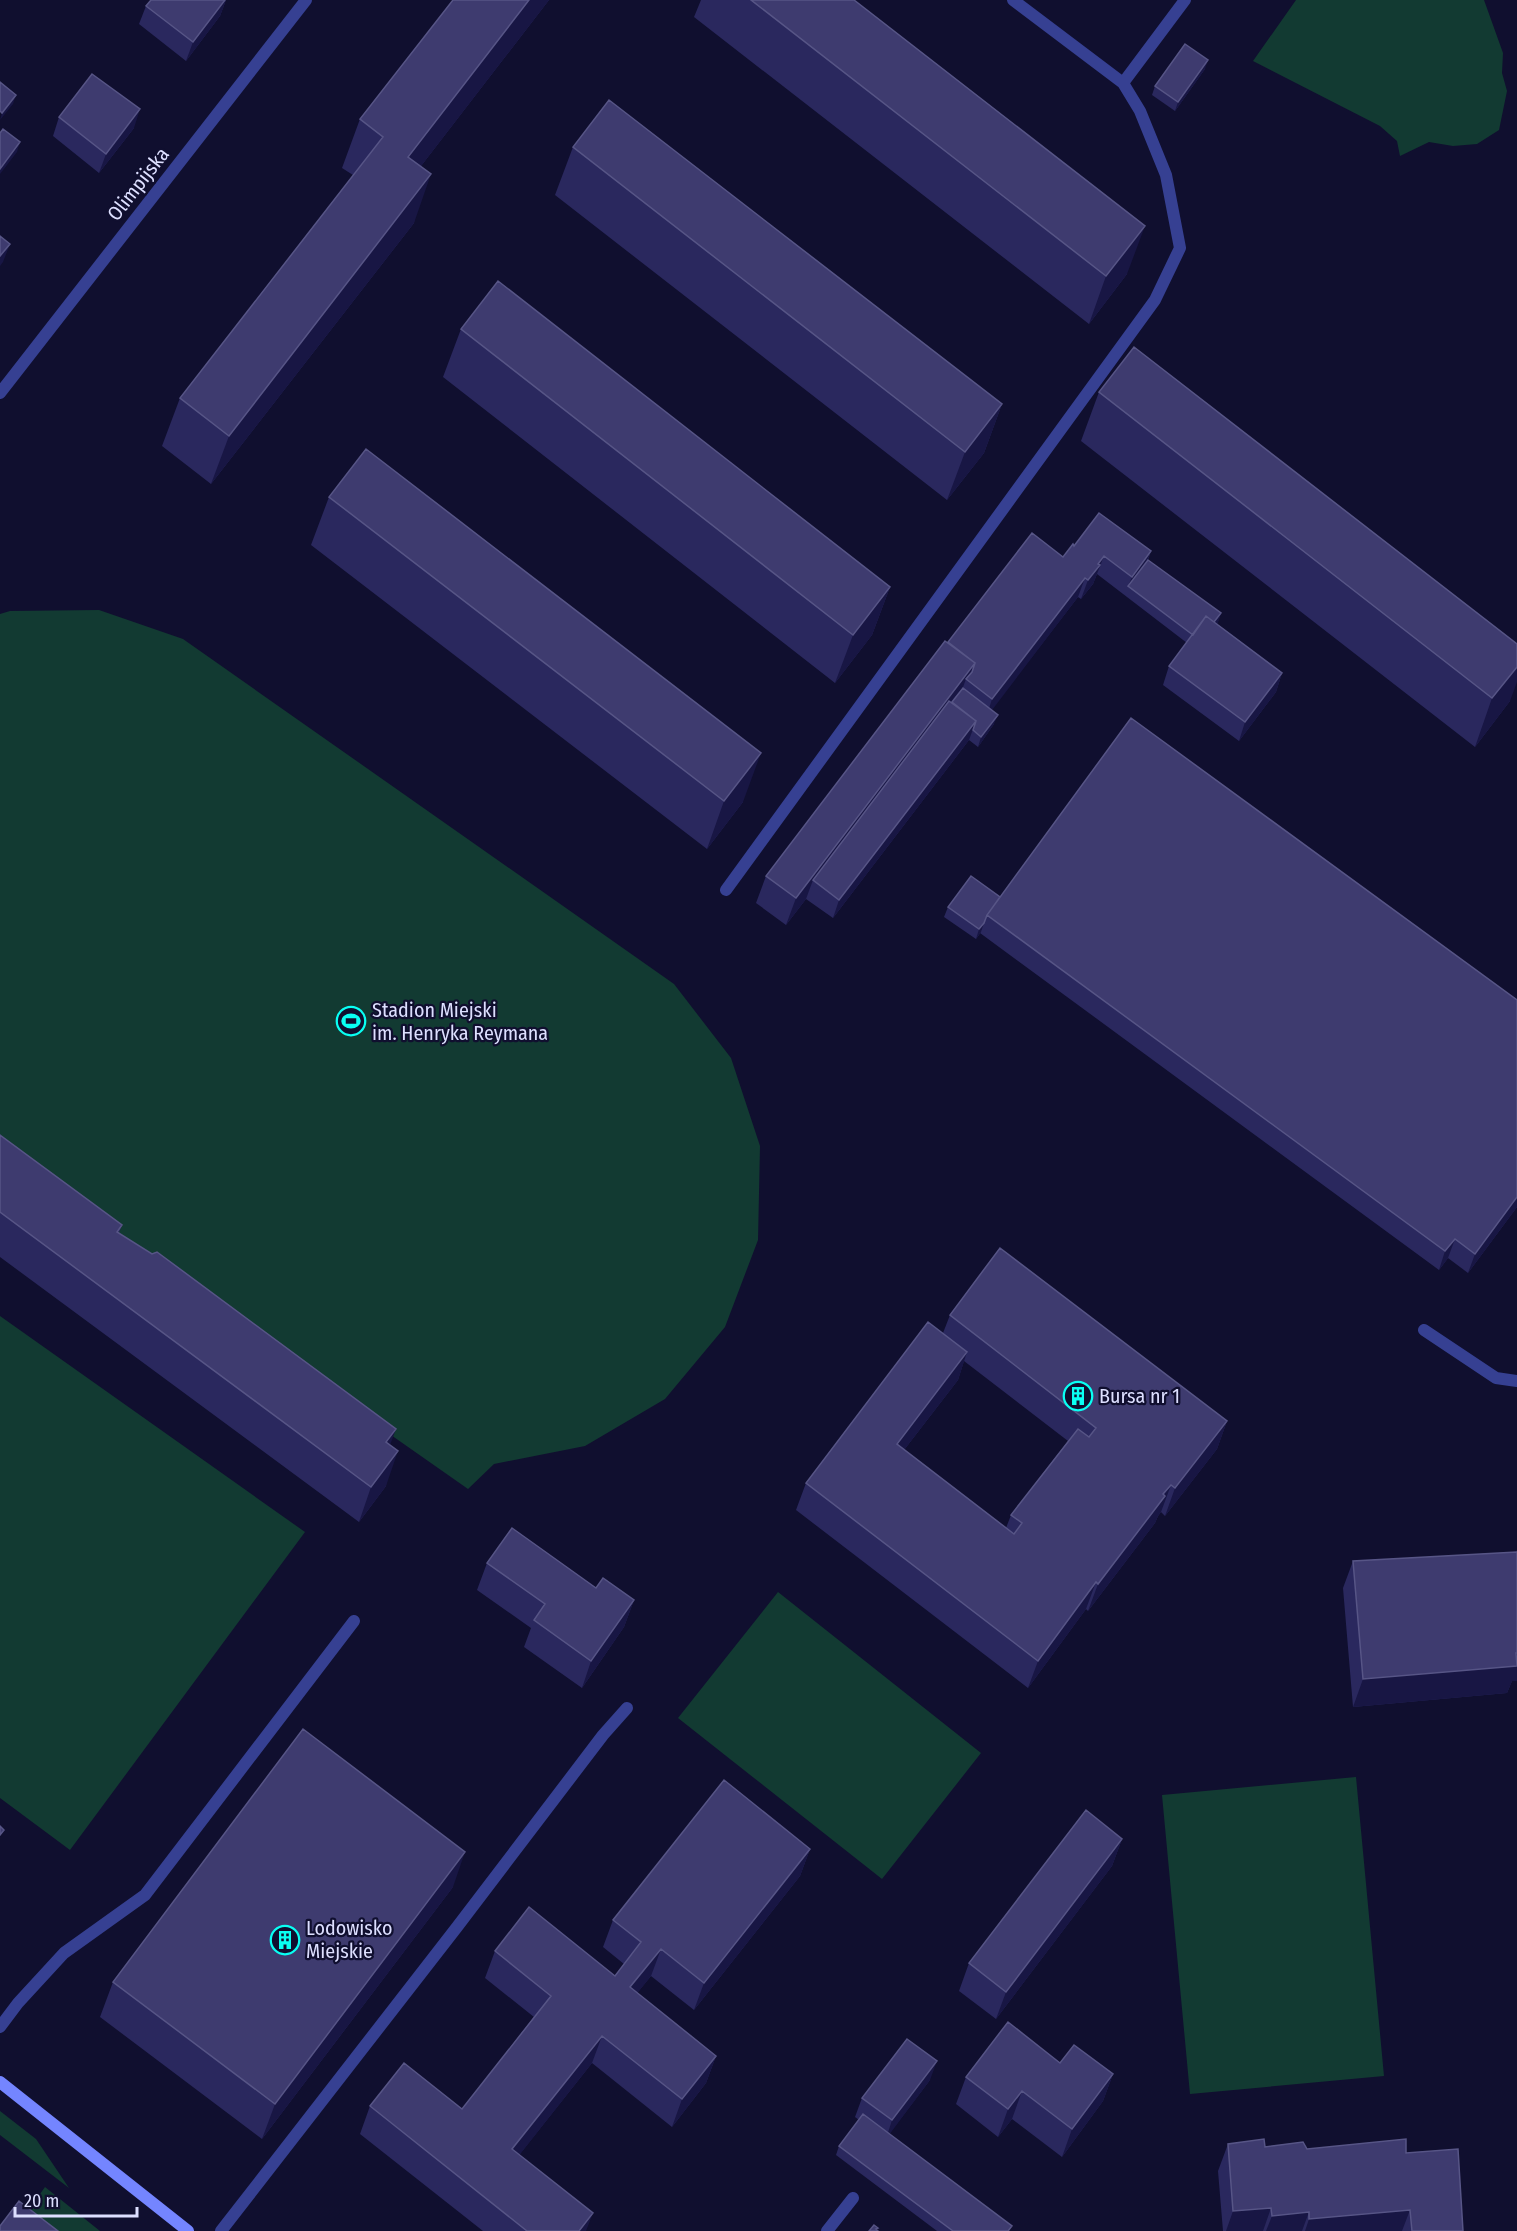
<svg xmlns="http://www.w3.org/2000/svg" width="1517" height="2231" font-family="'Fira Sans Condensed',sans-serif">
  <rect width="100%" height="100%" fill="#100f2f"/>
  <!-- green -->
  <path fill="#123a32" d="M 1296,0 L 1484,0 L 1503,53 L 1502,73 L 1507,91 L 1499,130 L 1477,144 L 1453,146 L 1429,142 L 1400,156 L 1397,141 L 1380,126 L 1253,61 Z
    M 99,610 L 183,639 L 674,984 L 731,1058 L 760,1146 L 758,1240 L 725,1327 L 665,1399 L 585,1446 L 494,1464 L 468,1489 L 0,1161 L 0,614 L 10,611 Z
    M 0,1316 L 305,1532 L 70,1850 L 0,1798 Z
    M 778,1592 L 981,1753 L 882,1879 L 678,1718 Z
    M 1356,1777 L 1384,2076 L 1190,2094 L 1162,1795 Z
    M 0,2111 L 36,2139 L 69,2188 L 0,2135 Z
    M 45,2187 L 100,2231 L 46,2231 L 25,2215 Z"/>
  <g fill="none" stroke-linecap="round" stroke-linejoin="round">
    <!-- lane -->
    <path stroke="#364092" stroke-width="12" d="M 1424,1330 L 1496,1378 L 1517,1381
      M 0,2027 L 18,2003 L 64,1953 L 145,1895 L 354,1621
      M 221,2231 L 457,1927 L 603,1735 L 627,1708"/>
    <!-- street -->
    <path stroke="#364092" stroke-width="12" d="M 1123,83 L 1185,0
      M 0,393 L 306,0
      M 726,890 L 1155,300 L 1180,248 L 1166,175 L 1140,111 L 1123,83 L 1013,0
      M 827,2231 L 853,2198"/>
    <!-- secondary -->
    <path stroke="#7485ff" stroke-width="12" d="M 0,2082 L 188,2231"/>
  </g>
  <!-- wall -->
  <path fill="#2a285e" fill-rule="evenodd" d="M 151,0 L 226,0 L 220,16 L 186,61 L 139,24 L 146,6 Z
    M 453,0 L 549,0 L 421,166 L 414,223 L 211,484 L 162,446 L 180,398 L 353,175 L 342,168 L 360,119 Z
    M 701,0 L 854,0 L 1127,274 L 1089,324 L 694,17 Z
    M 1205,69 L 1175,111 L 1152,95 L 1155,86 Z
    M 59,117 L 134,128 L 99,173 L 53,136 Z
    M 573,147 L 1002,404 L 984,453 L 947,500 L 555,195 Z
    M 461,329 L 890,587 L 872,635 L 835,683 L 443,377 Z
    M 1099,392 L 1510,701 L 1475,747 L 1081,441 Z
    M 329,497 L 743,802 L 707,849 L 311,545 Z
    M 1074,546 L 1151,551 L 1148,560 L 1221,613 L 1217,624 L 1282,673 L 1276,692 L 1239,741 L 1163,685 L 1169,666 L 1187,643 L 1097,574 L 1093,584 L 1081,599 L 1078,597 L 991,710 L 994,724 L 978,747 L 969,740 L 833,918 L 806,899 L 786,925 L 756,903 L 766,876 L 948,642 L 1063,557 Z
    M 1000,897 L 1517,1207 L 1468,1273 L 1448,1258 L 1439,1270 L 980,933 L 981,932 L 976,939 L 944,917 L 948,907 Z
    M 0,1135 L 122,1225 L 119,1233 L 390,1444 L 386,1486 L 359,1522 L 0,1257 Z
    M 950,1315 L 1227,1421 L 1217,1449 L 1165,1516 L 1161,1512 L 1158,1516 L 1155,1523 L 1088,1611 L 1086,1609 L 1028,1688 L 796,1510 L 806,1483 L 943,1333 ZM 964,1361 L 1068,1441 L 1011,1515 L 1006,1528 L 904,1450 L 958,1380 Z
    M 1517,1550 L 1517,1681 L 1512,1681 L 1507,1693 L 1353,1707 L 1343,1588 L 1353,1561 L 1516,1552 Z
    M 487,1563 L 596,1588 L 634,1600 L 624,1627 L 582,1688 L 524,1647 L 531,1628 L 477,1590 Z
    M 1122,1839 L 1112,1866 L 996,2019 L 959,1991 L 969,1963 Z
    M 810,1849 L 800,1876 L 694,2010 L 651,1976 L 637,1993 L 716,2056 L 706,2083 L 672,2127 L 592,2063 L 519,2155 L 586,2231 L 483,2231 L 360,2134 L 370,2106 L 462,2109 L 534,2017 L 485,1978 L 495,1951 L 615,1976 L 624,1964 L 603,1947 L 613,1920 Z
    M 453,1887 L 262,2139 L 100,2017 L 113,1982 Z
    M 1060,2063 L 1113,2074 L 1103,2101 L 1062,2157 L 1012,2119 L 998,2137 L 956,2104 L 966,2077 Z
    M 930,2080 L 889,2134 L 1010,2231 L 937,2231 L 836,2155 L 839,2146 L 859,2120 L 855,2117 L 862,2098 Z
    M 1228,2144 L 1307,2149 L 1406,2153 L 1463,2231 L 1223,2231 L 1218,2171 Z"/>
  <!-- shaded-wall -->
  <path fill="#181644" d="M 225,0 L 226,0 L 220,16 L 186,61 L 193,42 Z
    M 529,0 L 549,0 L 391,205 L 408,157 Z
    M 1208,60 L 1205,69 L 1175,111 L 1178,102 Z
    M 16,95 L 13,104 L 0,120 L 2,113 Z
    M 140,109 L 134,128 L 99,173 L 106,154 Z
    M 20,142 L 17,152 L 0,174 L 0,169 Z
    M 431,174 L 414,223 L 211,484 L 229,436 Z
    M 1145,226 L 1127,274 L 1089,324 L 1106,276 Z
    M 10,244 L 3,262 L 0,266 L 0,256 Z
    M 1002,404 L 984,453 L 947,500 L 965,452 Z
    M 1151,551 L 1144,569 L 1128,586 L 1132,577 Z
    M 1104,556 L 1093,584 L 1081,599 L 1088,580 Z
    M 1085,578 L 1078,597 L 986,718 L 992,699 Z
    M 890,587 L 872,635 L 835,683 L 853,635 Z
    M 1221,613 L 1218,623 L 1205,639 L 1209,630 Z
    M 975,663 L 968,681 L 966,679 L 959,698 L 813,880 L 806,899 L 786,925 L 796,898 Z
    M 1517,667 L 1517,682 L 1510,701 L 1475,747 L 1492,698 Z
    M 1282,673 L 1276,692 L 1239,741 L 1245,722 Z
    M 998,715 L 994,724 L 978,747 L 981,737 Z
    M 976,721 L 969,740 L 833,918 L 839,900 Z
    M 761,753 L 743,802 L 707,849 L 724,801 Z
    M 984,923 L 981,932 L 976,939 L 979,929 Z
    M 1517,1197 L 1517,1207 L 1468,1273 L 1475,1254 Z
    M 1455,1239 L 1448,1258 L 1439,1270 L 1445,1251 Z
    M 967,1352 L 958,1380 L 887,1472 L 897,1444 Z
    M 1227,1421 L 1217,1449 L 1165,1516 L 1175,1488 Z
    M 396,1429 L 383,1464 L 386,1442 Z
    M 398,1451 L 386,1486 L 359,1522 L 371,1487 Z
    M 1171,1485 L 1161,1512 L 1158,1516 L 1155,1523 L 1088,1611 L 1098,1584 Z
    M 1096,1582 L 1086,1609 L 1028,1688 L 1038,1661 Z
    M 634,1600 L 624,1627 L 582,1688 L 591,1661 Z
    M 1517,1653 L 1517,1681 L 1512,1681 L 1507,1693 L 1353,1707 L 1363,1679 Z
    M 1122,1839 L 1112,1866 L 996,2019 L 1006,1992 Z
    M 810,1849 L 800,1876 L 694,2010 L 704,1983 Z
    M 465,1852 L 453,1887 L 262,2139 L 275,2104 Z
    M 661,1949 L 651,1976 L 620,2015 L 630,1987 Z
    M 602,2036 L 592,2063 L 502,2177 L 512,2149 Z
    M 716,2056 L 706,2083 L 672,2127 L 682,2099 Z
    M 937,2061 L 930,2080 L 886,2139 L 892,2120 Z
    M 1113,2074 L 1103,2101 L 1062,2157 L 1072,2129 Z
    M 1022,2091 L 1012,2119 L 998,2137 L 1008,2109 Z
    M 1271,2208 L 1263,2231 L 1226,2231 L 1233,2211 Z
    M 1410,2210 L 1402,2231 L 1305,2231 L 1309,2219 Z
    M 1309,2212 L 1302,2231 L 1266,2231 L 1272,2216 Z
    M 593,2213 L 586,2231 L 579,2231 Z"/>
  <!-- building -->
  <path fill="#3e3b6f" stroke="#575586" stroke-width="1.5" d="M 151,0 L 225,0 L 193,42 L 146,6 Z
    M 453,0 L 529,0 L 408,157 L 431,174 L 229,436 L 180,398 L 383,137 L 360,119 Z
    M 751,0 L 854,0 L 1145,226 L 1106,276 Z
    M 1185,44 L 1208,60 L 1178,102 L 1155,86 Z
    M 92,74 L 140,109 L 106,154 L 59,117 Z
    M 0,82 L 16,95 L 2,113 L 0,111 Z
    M 609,100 L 1002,404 L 965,452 L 573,147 Z
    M 3,129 L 20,142 L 0,169 L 0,133 Z
    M 0,236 L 10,244 L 0,256 Z
    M 498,281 L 890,587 L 853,635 L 461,329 Z
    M 1134,347 L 1517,644 L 1517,667 L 1492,698 L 1099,392 Z
    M 366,449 L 761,753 L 724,801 L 329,497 Z
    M 1099,513 L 1151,551 L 1132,577 L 1104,556 L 1098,564 L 1100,565 L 1088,580 L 1085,578 L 992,699 L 966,679 L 972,672 L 975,663 L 948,642 L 1032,533 L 1063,557 L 1073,544 L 1074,546 Z
    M 1148,560 L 1221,613 L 1214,622 L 1206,616 L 1193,635 L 1128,586 Z
    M 1206,616 L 1282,673 L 1245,722 L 1169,666 Z
    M 945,641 L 975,663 L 796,898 L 766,876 Z
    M 963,688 L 998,715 L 981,737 L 973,730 L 976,721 L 952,702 Z
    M 949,701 L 976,721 L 839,900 L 813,880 Z
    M 1131,718 L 1517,1000 L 1517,1197 L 1475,1254 L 1455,1239 L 1445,1251 L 987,915 Z
    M 971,876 L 1000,897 L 987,915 L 984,923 L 979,929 L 948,907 Z
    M 0,1135 L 122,1225 L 117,1232 L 152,1254 L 157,1252 L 396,1429 L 386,1442 L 398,1451 L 371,1487 L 0,1212 Z
    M 1000,1248 L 1227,1421 L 1175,1488 L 1171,1485 L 1163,1494 L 1165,1496 L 1098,1584 L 1096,1582 L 1038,1661 L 806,1483 L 928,1322 L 967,1352 L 897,1444 L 1014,1534 L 1022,1523 L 1011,1515 L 1078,1429 L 1089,1437 L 1096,1428 L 950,1315 Z
    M 512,1528 L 596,1588 L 603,1578 L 634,1600 L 591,1661 L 534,1620 L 545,1604 L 487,1563 Z
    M 1517,1552 L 1517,1653 L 1516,1653 L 1517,1666 L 1363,1679 L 1353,1561 Z
    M 303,1729 L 465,1852 L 275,2104 L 113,1982 Z
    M 724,1780 L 810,1849 L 704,1983 L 661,1949 L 630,1987 L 716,2056 L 682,2099 L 602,2036 L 512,2149 L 593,2213 L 579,2231 L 527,2231 L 370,2106 L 404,2063 L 462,2109 L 551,1996 L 495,1951 L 529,1907 L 615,1976 L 641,1942 L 613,1920 Z
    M 1086,1810 L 1122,1839 L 1006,1992 L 969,1963 Z
    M 0,1826 L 4,1830 L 0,1835 Z
    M 1008,2022 L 1060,2063 L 1074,2045 L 1113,2074 L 1072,2129 L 1022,2091 L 1008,2109 L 966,2077 Z
    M 907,2039 L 937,2061 L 892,2120 L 862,2098 Z
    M 863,2114 L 1012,2226 L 1008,2231 L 953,2231 L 839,2146 Z
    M 1264,2139 L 1265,2147 L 1303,2142 L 1307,2149 L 1406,2139 L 1406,2153 L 1458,2149 L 1463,2231 L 1412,2231 L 1410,2210 L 1309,2219 L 1309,2212 L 1272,2216 L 1271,2208 L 1233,2211 L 1228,2144 Z
    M 19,2201 L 58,2231 L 0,2231 L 0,2226 Z
    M 874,2225 L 878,2228 L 876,2229 L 878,2231 L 869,2231 Z"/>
  <!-- icons -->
  <defs>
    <g id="stadium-ring" transform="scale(1.5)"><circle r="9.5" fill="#100f2f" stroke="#09fff3" stroke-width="1.5"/><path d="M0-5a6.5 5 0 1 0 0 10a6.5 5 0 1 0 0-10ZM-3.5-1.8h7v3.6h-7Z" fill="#09fff3"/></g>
    <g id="building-ring" transform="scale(1.5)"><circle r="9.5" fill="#100f2f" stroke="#09fff3" stroke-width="1.5"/><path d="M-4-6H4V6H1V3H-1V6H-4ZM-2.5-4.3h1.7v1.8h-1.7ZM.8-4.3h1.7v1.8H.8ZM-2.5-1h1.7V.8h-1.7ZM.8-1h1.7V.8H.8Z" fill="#09fff3"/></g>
  </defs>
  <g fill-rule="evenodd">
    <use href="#stadium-ring" x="351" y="1021"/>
    <use href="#building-ring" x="1078" y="1396"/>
    <use href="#building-ring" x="285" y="1940"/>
  </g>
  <g text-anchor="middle" stroke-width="4.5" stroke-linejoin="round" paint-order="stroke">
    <!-- street labels -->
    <g font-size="20" fill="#dddfff" stroke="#100f2f">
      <text transform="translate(138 184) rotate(-52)" y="7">Olimpijska</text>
    </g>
    <!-- poi labels -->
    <g font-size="20" fill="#dddfff" stroke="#100f2f" text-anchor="start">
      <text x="372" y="1017">Stadion Miejski<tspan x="372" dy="23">im. Henryka Reymana</tspan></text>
      <text x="1099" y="1403">Bursa nr 1</text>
      <text x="306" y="1935">Lodowisko<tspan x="306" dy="23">Miejskie</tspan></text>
    </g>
  </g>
  <!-- scale -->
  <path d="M15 2207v9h122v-9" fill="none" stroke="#dddfff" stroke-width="3"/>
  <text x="24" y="2207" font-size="18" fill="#dddfff" stroke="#100f2f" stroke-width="4.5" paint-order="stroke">20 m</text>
</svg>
